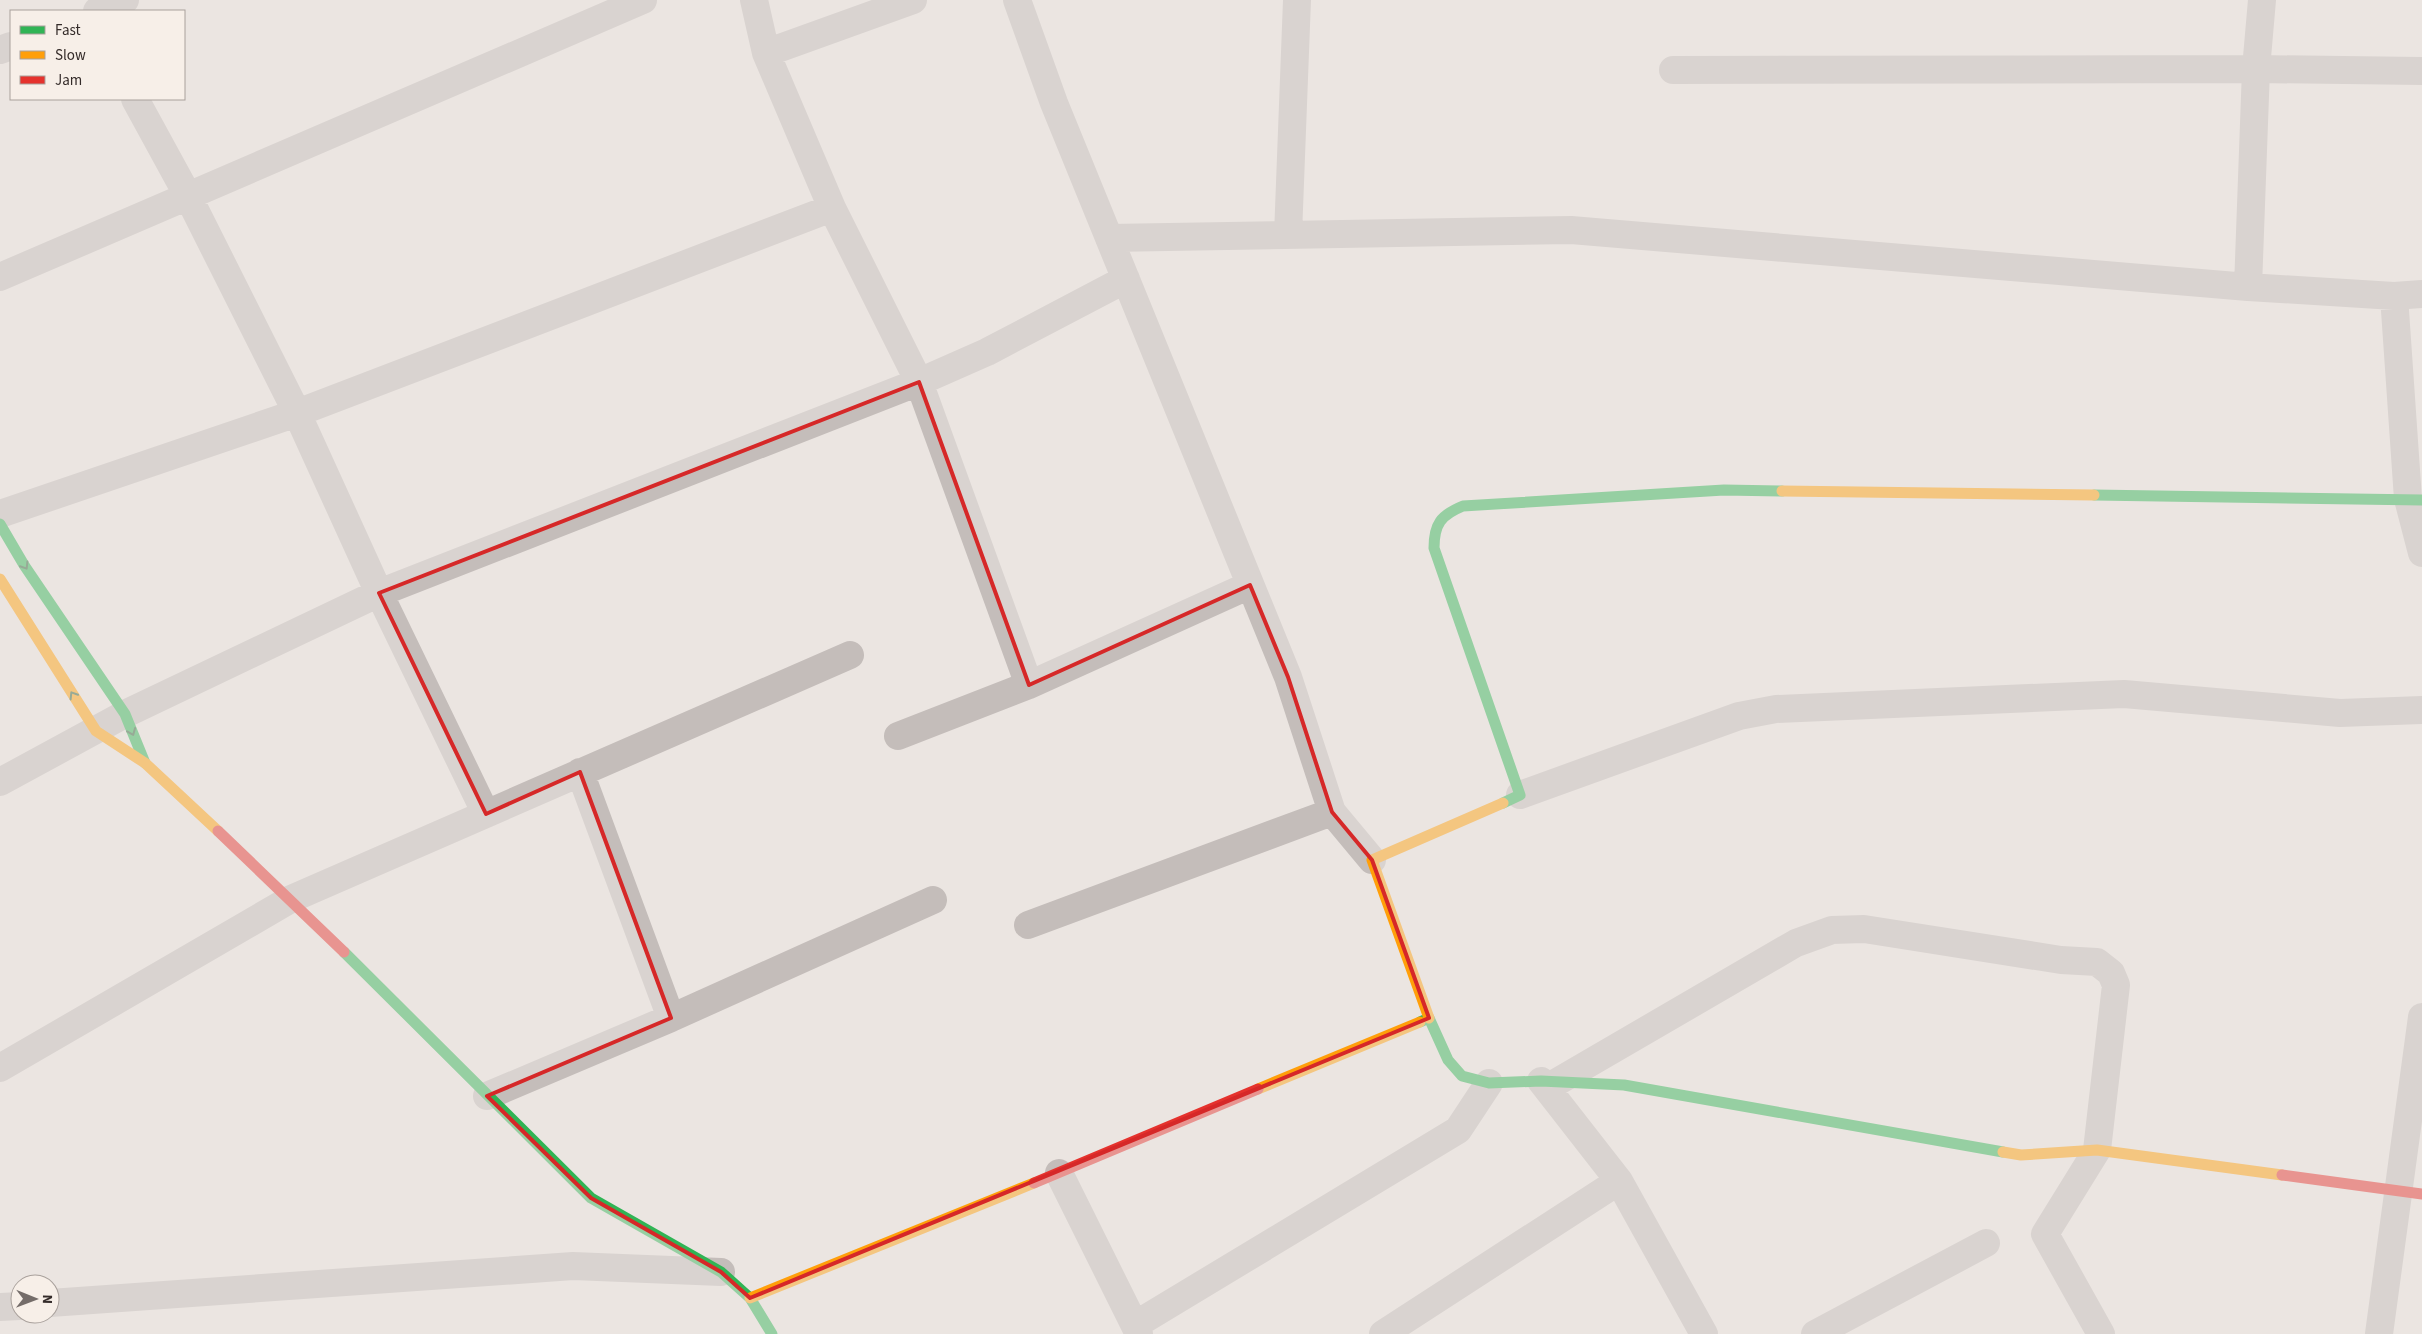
<svg xmlns="http://www.w3.org/2000/svg" width="2422" height="1334" font-family="'Source Sans 3',sans-serif">
  <rect width="100%" height="100%" fill="#ebe5e1"/>
  <g fill="none" stroke-linecap="round" stroke-linejoin="round">
    <!-- street -->
    <path stroke="#c4bdba" stroke-width="28" d="M 1017,0 L 1054,103 L 1288,677 L 1332,812 L 1372,860
      M 2262,0 L 2256,69 L 2422,71
      M 97,11 L 125,0
      M 0,50 L 11,46
      M 766,53 L 913,0
      M 1673,70 L 2256,69 L 2248,287 L 2394,296 L 2422,294
      M 135,99 L 188,196 L 297,413 L 379,593 L 486,814
      M 832,208 L 919,382 L 1029,685
      M 1288,235 L 1297,0
      M 1109,238 L 1571,230 L 2248,287
      M 0,277 L 643,0
      M 2394,296 L 2408,499 L 2422,553
      M 0,514 L 297,413 L 832,208 L 766,53 L 754,0
      M 898,736 L 1029,685 L 1250,585
      M 580,772 L 671,1018
      M 0,782 L 125,714 L 379,593 L 919,382 L 987,352 L 1126,279
      M 1520,795 L 1739,716 L 1776,709 L 2124,694 L 2340,713 L 2422,710
      M 1028,925 L 1332,812
      M 0,1068 L 291,899 L 850,655
      M 1541,1081 L 1619,1181 L 1704,1334
      M 1557,1082 L 1796,943 L 1832,930 L 1864,929 L 2061,960 L 2097,962 L 2111,973 L 2116,985 L 2097,1150 L 2045,1234 L 2101,1334
      M 487,1096 L 671,1018 L 933,900
      M 1059,1173 L 1139,1334
      M 50,1303 L 573,1266 L 721,1272
      M 0,1307 L 20,1306
      M 1135,1325 L 1458,1130 L 1489,1083
      M 1383,1334 L 1619,1181
      M 1815,1334 L 1986,1243
      M 2379,1334 L 2422,1017"/>
    <!-- fast -->
    <path stroke="#30b455" stroke-width="11" d="M 2094,495 L 2422,500
      M 0,524 L 24,565 L 125,714 L 145,763
      M 1503,803 L 1520,795 L 1434,548 C 1434,524 1441,515 1463,506 L 1724,490 L 1782,491
      M 344,952 L 591,1198 L 721,1272 L 750,1298 L 772,1334
      M 1420,1022 L 1429,1018 L 1448,1060 L 1462,1076 L 1489,1083 L 1541,1081 L 1624,1085 L 2003,1152"/>
    <!-- slow -->
    <path stroke="#ff9f0a" stroke-width="11" d="M 1782,491 L 2094,495
      M 0,579 L 96,731 L 145,763 L 218,831
      M 1429,1018 L 1372,860 L 1503,803
      M 1258,1089 L 1420,1022
      M 2003,1152 L 2021,1155 L 2097,1150 L 2282,1175
      M 750,1298 L 1034,1183"/>
    <!-- jam -->
    <path stroke="#e5322d" stroke-width="11" d="M 218,831 L 344,952
      M 2282,1175 L 2422,1194
      M 1034,1183 L 1258,1089"/>
  </g>
  <!-- one-way arrows -->
  <defs><path id="oneway-chevron" d="M-2-3.5L2.5 0L-2 3.5" fill="none" stroke-width="1.6" stroke-linecap="round" stroke-linejoin="round" transform="scale(1.25)"/></defs>
  <g stroke="#32623b">
    <use href="#oneway-chevron" transform="translate(25 566) rotate(58)"/>
    <use href="#oneway-chevron" transform="translate(73 695) rotate(-122)"/>
    <use href="#oneway-chevron" transform="translate(132 732) rotate(68)"/>
  </g>
  <!-- marked area -->
  <path d="M0 0H2422V1334H0ZM 919,382 L 1029,685 L 1250,585 L 1288,677 L 1332,812 L 1372,860 L 1429,1018 L 750,1298 L 721,1272 L 591,1198 L 487,1096 L 671,1018 L 580,772 L 486,814 L 379,593 Z" fill="#ebe5e1" fill-opacity=".55" fill-rule="evenodd"/>
  <path fill="none" stroke="#d62828" stroke-width="4" stroke-linejoin="round" d="M 919,382 L 1029,685 L 1250,585 L 1288,677 L 1332,812 L 1372,860 L 1429,1018 L 750,1298 L 721,1272 L 591,1198 L 487,1096 L 671,1018 L 580,772 L 486,814 L 379,593 Z"/>
  <!-- legend -->
  <rect x="10" y="10" width="175" height="90" fill="#f7efe8" stroke="#a9a19c"/>
  <rect x="20" y="26" width="25" height="8" fill="#30b455" stroke="#a9a19c"/>
  <text x="55" y="35" font-size="15" fill="#342b29">Fast</text>
  <rect x="20" y="51" width="25" height="8" fill="#ff9f0a" stroke="#a9a19c"/>
  <text x="55" y="60" font-size="15" fill="#342b29">Slow</text>
  <rect x="20" y="76" width="25" height="8" fill="#e5322d" stroke="#a9a19c"/>
  <text x="55" y="85" font-size="15" fill="#342b29">Jam</text>
  <!-- north arrow -->
  <g transform="translate(35 1299) rotate(91)"><circle r="24" fill="#f7efe8" stroke="#a9a19c"/>
  <path d="M0-4L9 19L0 12L-9 19Z" fill="#746c69"/>
  <text y="-8" font-size="14" font-weight="bold" text-anchor="middle" fill="#342b29">N</text>
  </g>
</svg>
